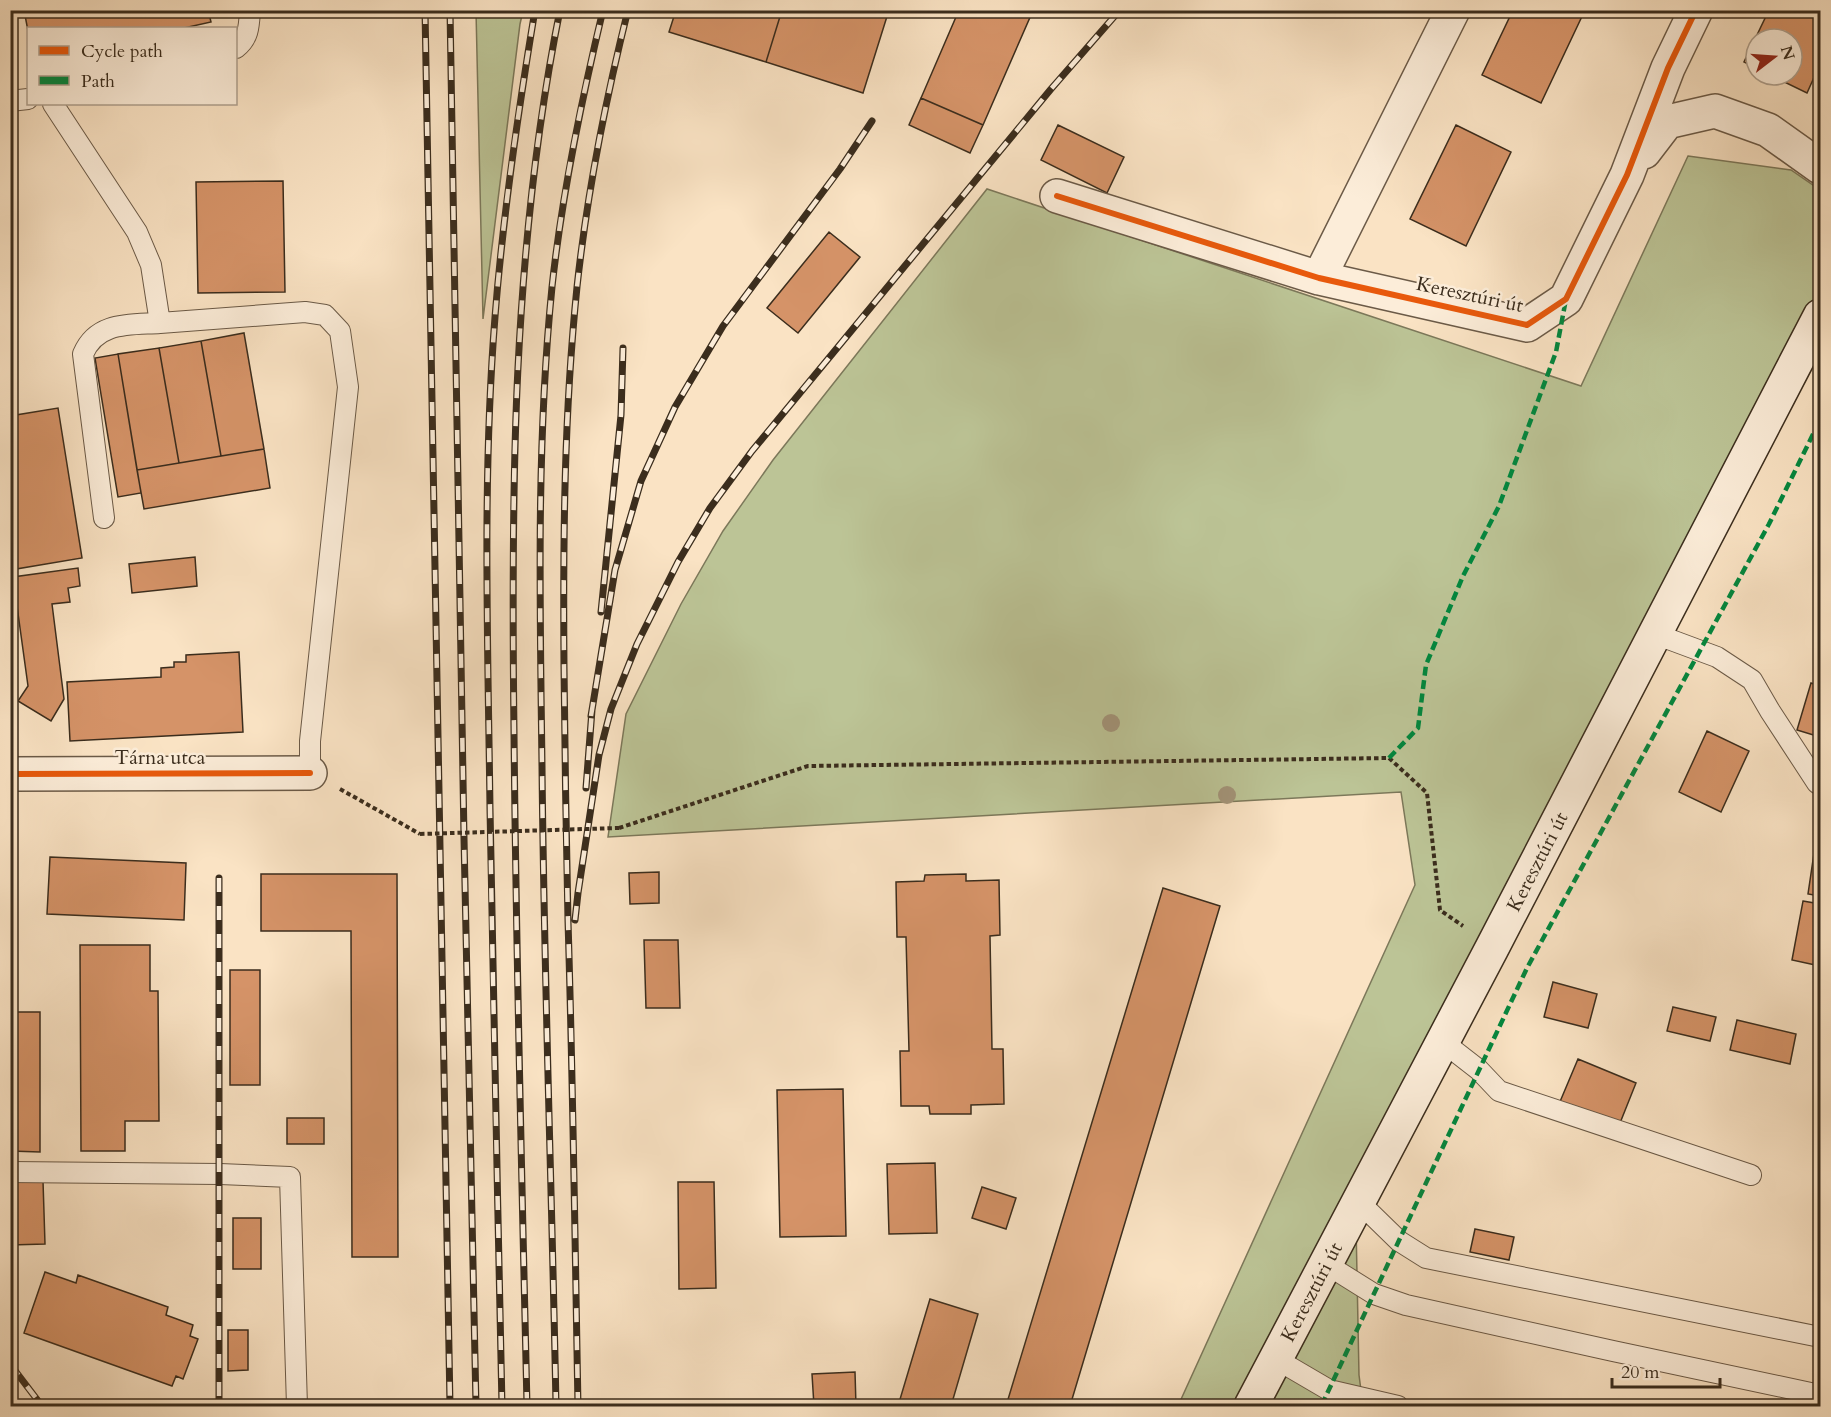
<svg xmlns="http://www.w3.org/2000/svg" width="1831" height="1417" font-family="Cardo,serif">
  <rect width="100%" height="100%" fill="#fae3c4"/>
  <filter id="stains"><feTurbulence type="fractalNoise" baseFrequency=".00333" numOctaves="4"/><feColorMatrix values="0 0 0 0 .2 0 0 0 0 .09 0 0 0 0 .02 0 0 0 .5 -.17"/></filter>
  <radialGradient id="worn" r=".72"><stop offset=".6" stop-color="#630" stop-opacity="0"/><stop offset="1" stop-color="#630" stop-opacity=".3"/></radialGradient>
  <!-- green -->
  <path fill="#bcc496" stroke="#7c785a" stroke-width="1.5" d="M 476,11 L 523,11 L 520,24 L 483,319 Z
    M 1688,156 L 1791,170 L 1820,190 L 1820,314 L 1356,1224 L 1359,1375 L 1363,1406 L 1178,1406 L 1415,885 L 1401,792 L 608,837 L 626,714 L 681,604 L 723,531 L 773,460 L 987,189 L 1581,386 Z"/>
  <!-- building -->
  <path fill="#d59368" stroke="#3b2d1d" stroke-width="1.5" d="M 24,10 L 208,10 L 211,22 L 184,28 L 28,28 L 28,31 Z
    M 676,10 L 782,10 L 766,62 L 669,32 Z
    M 782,10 L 889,10 L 863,93 L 766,62 Z
    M 959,10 L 1022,10 L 1031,15 L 983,125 L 921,98 Z
    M 1513,10 L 1585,10 L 1541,103 L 1482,75 Z
    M 1769,10 L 1820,10 L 1820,64 L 1807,93 L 1770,75 L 1792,75 L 1792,39 L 1756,39 L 1756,68 L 1744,62 Z
    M 921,98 L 983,125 L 970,153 L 909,125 Z
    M 1058,125 L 1124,157 L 1107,193 L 1041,160 Z
    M 1456,125 L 1511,152 L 1466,246 L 1410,219 Z
    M 283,181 L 285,292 L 198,293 L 196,182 Z
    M 829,232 L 860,257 L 798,333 L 767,308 Z
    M 244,333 L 264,449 L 221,456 L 201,341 Z
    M 201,341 L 221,456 L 179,463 L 159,348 Z
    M 159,348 L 179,463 L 137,470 L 118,354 Z
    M 118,354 L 141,493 L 118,497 L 95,358 Z
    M 58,408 L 82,558 L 10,570 L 10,416 Z
    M 264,449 L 270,488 L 144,509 L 137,470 Z
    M 195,557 L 197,586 L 132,593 L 129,564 Z
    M 78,568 L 80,586 L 68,588 L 70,602 L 52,604 L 64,699 L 51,721 L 18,701 L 28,686 L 13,577 Z
    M 239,652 L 243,732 L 70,741 L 67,682 L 161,677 L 161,668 L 174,667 L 174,662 L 186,662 L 186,655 Z
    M 1811,683 L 1820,686 L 1820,737 L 1797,730 Z
    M 1707,731 L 1749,751 L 1721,812 L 1679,792 Z
    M 1817,833 L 1820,833 L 1820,896 L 1808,894 Z
    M 50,857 L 186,863 L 184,920 L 47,914 Z
    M 659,872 L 659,903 L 630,904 L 629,873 Z
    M 261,874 L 397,874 L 398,1257 L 352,1257 L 351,931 L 261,931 Z
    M 966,874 L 966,881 L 999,880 L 1000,935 L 990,936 L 992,1049 L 1003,1049 L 1004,1104 L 971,1105 L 971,1114 L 930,1114 L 929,1106 L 901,1106 L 900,1051 L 909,1051 L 906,937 L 897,937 L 896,882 L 924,881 L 925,875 Z
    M 1163,888 L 1220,906 L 1070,1406 L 1006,1406 Z
    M 1803,901 L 1820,904 L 1820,966 L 1792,960 Z
    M 644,940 L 678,940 L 680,1008 L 646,1008 Z
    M 80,945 L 150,945 L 150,991 L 158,991 L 159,1121 L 125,1121 L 125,1151 L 81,1151 Z
    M 230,970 L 260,970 L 260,1085 L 230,1085 Z
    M 1553,982 L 1597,994 L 1588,1028 L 1544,1017 Z
    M 1673,1007 L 1716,1017 L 1710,1041 L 1667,1031 Z
    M 10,1012 L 40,1012 L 40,1152 L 10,1151 Z
    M 1737,1020 L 1796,1034 L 1790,1064 L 1730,1050 Z
    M 1578,1059 L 1636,1083 L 1618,1128 L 1559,1104 Z
    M 843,1089 L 846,1236 L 780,1237 L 777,1090 Z
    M 287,1118 L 324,1118 L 324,1144 L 287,1144 Z
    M 935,1163 L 937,1233 L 889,1234 L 887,1164 Z
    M 43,1181 L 45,1244 L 10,1245 L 10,1182 Z
    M 678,1182 L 714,1182 L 716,1288 L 679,1289 Z
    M 982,1187 L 1016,1198 L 1006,1229 L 972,1218 Z
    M 233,1218 L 261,1218 L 261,1269 L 233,1269 Z
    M 1475,1229 L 1514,1237 L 1509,1260 L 1470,1252 Z
    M 45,1272 L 76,1283 L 78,1275 L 168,1307 L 166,1315 L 193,1325 L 190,1336 L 198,1339 L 183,1379 L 176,1376 L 172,1386 L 24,1333 Z
    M 930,1299 L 978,1314 L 951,1406 L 898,1406 Z
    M 228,1330 L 248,1330 L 248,1370 L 228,1371 Z
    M 855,1372 L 856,1406 L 814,1406 L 812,1374 Z"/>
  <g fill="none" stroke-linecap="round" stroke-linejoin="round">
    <!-- service casing -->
    <g stroke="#6b5a47" stroke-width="22">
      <path id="service" d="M 236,48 C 249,38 249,26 250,10
        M 10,101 L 28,99
        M 53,104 L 137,232 L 151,265 L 160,323 L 305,312 L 325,315 L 340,331 L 348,387 L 310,741 L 310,773
        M 104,518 L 83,354 C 97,321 130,325 160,323
        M 1655,634 L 1717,657 L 1752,680 L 1770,711 L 1817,783 L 1820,785
        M 1443,1042 L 1479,1070 L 1499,1091 L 1751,1175
        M 10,1172 L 220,1174 L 290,1177 L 297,1406
        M 1359,1202 L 1399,1241 L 1426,1258 L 1820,1337
        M 1326,1264 L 1374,1294 L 1406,1305 L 1613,1351 L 1820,1395
        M 1276,1359 L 1329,1390 L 1398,1406"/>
    </g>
    <!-- minor casing -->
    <g stroke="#6b5a47" stroke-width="36">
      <path id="minor" d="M 1644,152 L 1667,122 L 1715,111 L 1768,130 L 1820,167
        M 1057,196 L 1319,278 L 1527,325 L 1566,299 L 1627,175 L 1668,68 L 1696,10
        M 1319,278 L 1453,10
        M 10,774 L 310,773"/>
    </g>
    <!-- secondary casing -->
    <g stroke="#3b2d1d" stroke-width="36">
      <g id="secondary">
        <path id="s1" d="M 1251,1406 L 1492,948 L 1820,316"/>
      </g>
    </g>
    <!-- path -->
    <path stroke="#3b2d1d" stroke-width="4" stroke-dasharray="4.5 3" stroke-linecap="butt" d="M 340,789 L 420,834
      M 619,828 L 808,766 L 1389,758 L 1427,793 L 1440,910 L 1463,926"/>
    <!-- service -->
    <use href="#service" stroke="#fcedd9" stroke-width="20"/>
    <!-- minor -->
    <use href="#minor" stroke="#fcedd9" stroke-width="33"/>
    <!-- secondary -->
    <use href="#secondary" stroke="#fcedd9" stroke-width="33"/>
    <!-- rail casing -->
    <g stroke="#3b2d1d" stroke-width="7">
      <path id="rail" d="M 425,10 L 450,1406
        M 450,10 L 464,838 L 476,1406
        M 601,612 L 621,415 L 623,348
        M 591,716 L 615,570 L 641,481 L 675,407 L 723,326 L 840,169 L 872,121
        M 586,788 L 592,710
        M 219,878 L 219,1406
        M 575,920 L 578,893 L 599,755 L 611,709 L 637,644 L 678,562 L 710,508 L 752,451 L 1051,89 L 1120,10
        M 10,1364 L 42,1406
        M 502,1406 C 498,1207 493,1008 490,809 C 488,645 482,481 495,317 C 503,214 518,112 535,10
        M 527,1406 C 522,1182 516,957 514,732 C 511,491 512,248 560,10
        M 556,1406 C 552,1193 544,979 542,766 C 540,606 536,447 552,287 C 562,194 581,102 603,10
        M 578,1406 C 575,1245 573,1083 568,921 C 566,836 565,752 564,667 C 563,540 564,414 577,287 C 587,194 605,102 628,10"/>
    </g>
    <!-- rail -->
    <use href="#rail" stroke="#fcedd9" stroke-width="4.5" stroke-dasharray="14" stroke-linecap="butt"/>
    <!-- path-bridge -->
    <path stroke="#3b2d1d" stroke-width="4" stroke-dasharray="4.5 3" stroke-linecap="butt" d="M 420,834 L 619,828"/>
    <!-- quiet -->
    <path stroke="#00873e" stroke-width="4.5" stroke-dasharray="9 4.5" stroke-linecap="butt" d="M 1389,758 L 1418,728 L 1426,665 L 1463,576 L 1499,506 L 1556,352 L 1566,299
      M 1324,1406 L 1325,1398 L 1527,968 L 1769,524 L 1820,420"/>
    <!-- cycleway casing -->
    <g stroke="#fcedd9" stroke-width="10">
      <path id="cycleway" d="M 1057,196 L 1319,278 L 1527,325 L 1566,299 L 1627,175 L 1668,68 L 1696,10
        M 10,774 L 310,773"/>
    </g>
    <!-- cycleway -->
    <use href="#cycleway" stroke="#e8590c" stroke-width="6"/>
  </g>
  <!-- trees -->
  <g fill="#a39479">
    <circle cx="1111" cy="723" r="9"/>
    <circle cx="1227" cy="795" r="9"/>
  </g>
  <g text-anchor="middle" stroke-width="5" stroke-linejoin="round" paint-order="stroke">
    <!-- street labels -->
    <g font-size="20" fill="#3b2d1d" stroke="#fcedd9">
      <text transform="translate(1470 294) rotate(12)" y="7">Keresztúri út</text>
      <text x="160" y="764">Tárna utca</text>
      <text dy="7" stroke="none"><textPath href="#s1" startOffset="615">Keresztúri út</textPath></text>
      <text dy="7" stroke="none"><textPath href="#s1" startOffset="129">Keresztúri út</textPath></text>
    </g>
  </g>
  <!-- margin -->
  <rect width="1831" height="1417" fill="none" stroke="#fae3c4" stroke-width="36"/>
  <rect x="12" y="12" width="1807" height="1393" fill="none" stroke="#3b2d1d" stroke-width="3"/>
  <rect x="18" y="18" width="1795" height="1381" fill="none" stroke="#3b2d1d" stroke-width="1.5"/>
  <!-- legend -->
  <rect x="27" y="27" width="210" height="78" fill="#fcedd9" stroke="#afa08e" stroke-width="1.5"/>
  <rect x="39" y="46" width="30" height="9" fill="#e8590c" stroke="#afa08e" stroke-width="1.5"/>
  <text x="81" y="57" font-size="18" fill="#3b2d1d">Cycle path</text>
  <rect x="39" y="76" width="30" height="9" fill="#00873e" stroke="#afa08e" stroke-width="1.5"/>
  <text x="81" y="87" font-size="18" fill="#3b2d1d">Path</text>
  <!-- north arrow -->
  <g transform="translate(1774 57) rotate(73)"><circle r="28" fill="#fcedd9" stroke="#afa08e" stroke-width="1.5"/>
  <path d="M0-4.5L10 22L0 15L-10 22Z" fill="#8f2418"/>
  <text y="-9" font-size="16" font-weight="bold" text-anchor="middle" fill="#3b2d1d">N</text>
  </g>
  <!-- scale -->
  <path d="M1612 1378v9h108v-9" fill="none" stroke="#3b2d1d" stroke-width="3"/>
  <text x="1621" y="1378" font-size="18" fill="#3b2d1d" stroke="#fcedd9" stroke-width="4.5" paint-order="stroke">20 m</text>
  <rect width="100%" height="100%" filter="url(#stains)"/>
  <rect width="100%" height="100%" fill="url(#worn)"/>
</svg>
